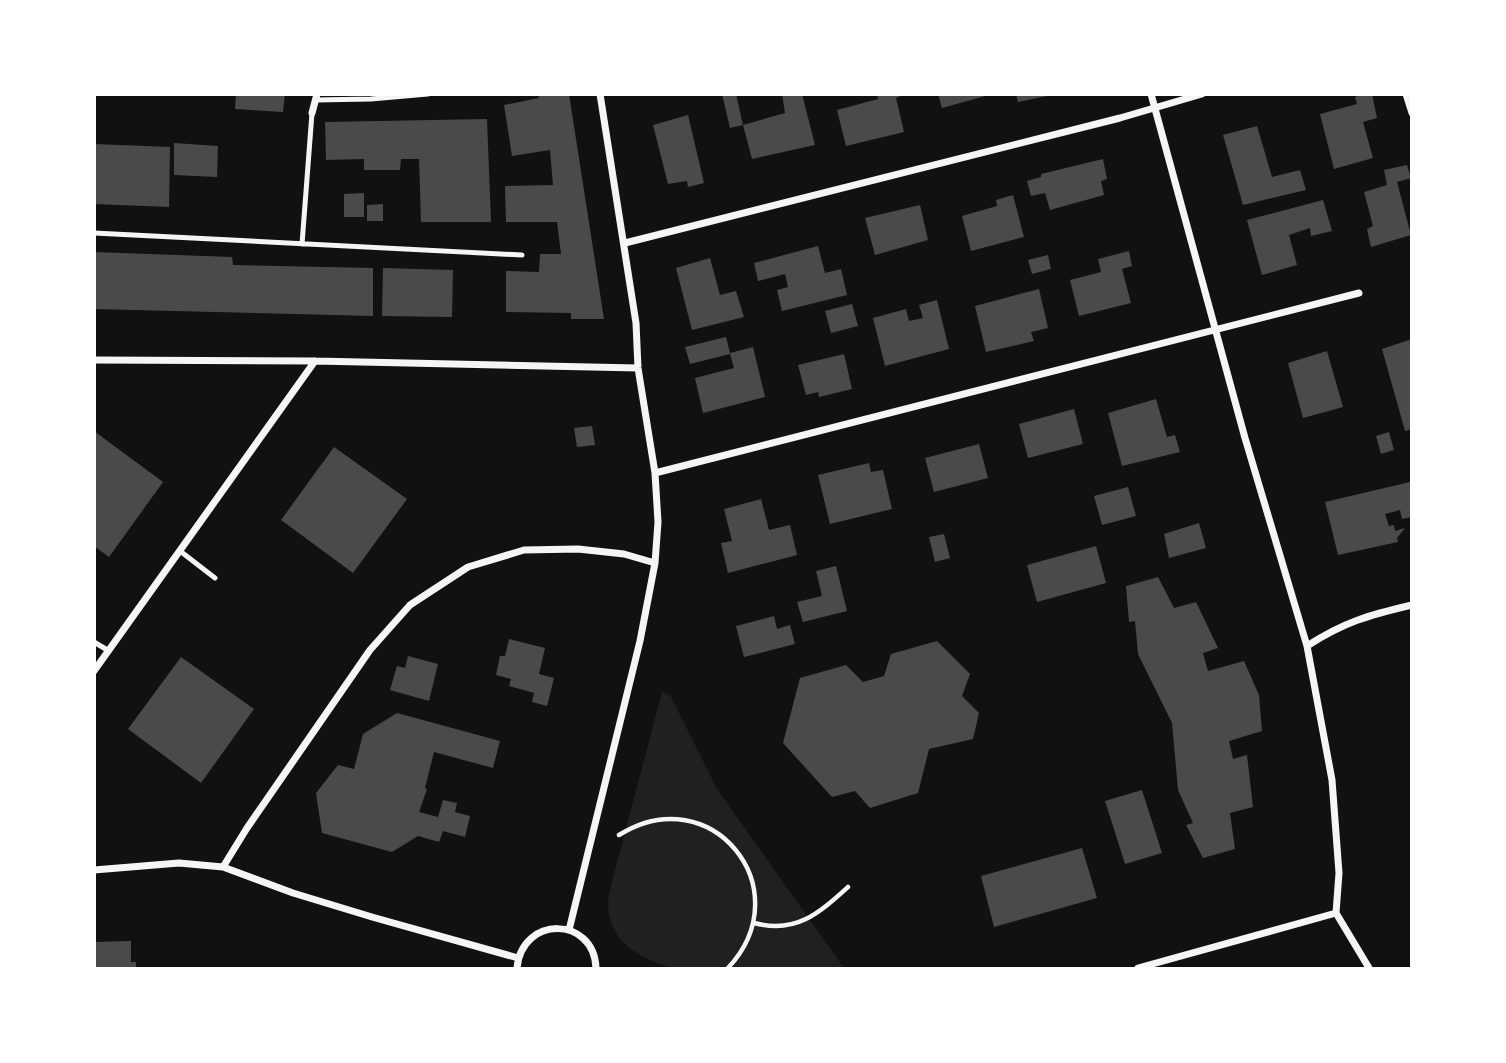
<svg xmlns="http://www.w3.org/2000/svg" width="1506" height="1063" font-family="'DejaVu Sans',sans-serif">
  <rect width="100%" height="100%" fill="#111"/>
  <!-- green -->
  <path fill="#202020" d="M 662,692 L 670,695 L 717,789 L 844,968 L 672,968 C 635,957 602,937 609,893 Z"/>
  <!-- building -->
  <path fill="#4a4a4a" d="M 236,94 L 285,94 L 283,112 L 235,109 Z
    M 538,94 L 569,94 L 604,319 L 571,319 L 571,313 L 506,312 L 506,271 L 539,272 L 540,254 L 561,254 L 557,222 L 506,222 L 505,186 L 553,185 L 550,150 L 512,156 L 504,105 L 539,98 Z
    M 722,94 L 736,94 L 743,125 L 730,128 Z
    M 782,94 L 802,94 L 815,145 L 752,159 L 743,125 L 785,113 Z
    M 877,94 L 904,94 L 896,98 L 904,132 L 846,146 L 837,110 L 878,99 Z
    M 938,94 L 989,94 L 989,95 L 942,108 Z
    M 1016,94 L 1047,94 L 1047,96 L 1018,102 Z
    M 1364,94 L 1372,94 L 1377,118 L 1363,122 L 1373,158 L 1334,169 L 1320,114 L 1357,104 L 1355,97 Z
    M 688,115 L 704,183 L 688,187 L 687,181 L 668,184 L 653,125 Z
    M 487,119 L 491,222 L 421,222 L 419,159 L 401,159 L 400,170 L 364,170 L 364,159 L 326,160 L 325,122 Z
    M 1257,126 L 1272,177 L 1300,170 L 1306,190 L 1243,205 L 1223,135 Z
    M 174,143 L 218,146 L 217,177 L 174,175 Z
    M 94,144 L 170,147 L 169,207 L 94,204 Z
    M 1103,159 L 1107,179 L 1101,181 L 1104,195 L 1050,210 L 1045,193 L 1031,196 L 1027,181 L 1041,177 L 1041,174 Z
    M 1407,165 L 1411,178 L 1397,182 L 1411,235 L 1371,247 L 1367,229 L 1373,226 L 1364,192 L 1387,185 L 1384,170 Z
    M 364,193 L 364,217 L 344,217 L 344,194 Z
    M 1013,195 L 1024,237 L 971,251 L 962,216 L 997,206 L 996,200 Z
    M 1323,200 L 1332,231 L 1311,236 L 1310,228 L 1289,235 L 1297,265 L 1262,275 L 1247,220 Z
    M 383,204 L 383,221 L 367,221 L 367,205 Z
    M 920,205 L 928,240 L 875,255 L 865,218 Z
    M 818,246 L 825,273 L 841,269 L 847,295 L 782,311 L 777,290 L 788,287 L 785,274 L 758,281 L 754,263 Z
    M 1129,251 L 1132,266 L 1122,269 L 1131,303 L 1079,316 L 1070,280 L 1101,272 L 1098,259 Z
    M 94,252 L 232,257 L 233,265 L 373,268 L 373,316 L 94,309 Z
    M 1048,255 L 1051,269 L 1032,274 L 1028,260 Z
    M 710,258 L 720,295 L 736,291 L 744,317 L 692,330 L 676,268 Z
    M 383,268 L 453,270 L 452,317 L 382,316 Z
    M 1039,289 L 1048,328 L 1031,332 L 1034,341 L 986,352 L 975,306 Z
    M 937,300 L 949,349 L 885,366 L 873,318 L 906,309 L 909,321 L 923,318 L 919,305 Z
    M 852,304 L 858,326 L 831,333 L 825,311 Z
    M 726,337 L 730,353 L 753,347 L 765,397 L 703,413 L 695,378 L 734,368 L 730,354 L 690,364 L 685,347 Z
    M 1412,339 L 1412,429 L 1405,431 L 1382,349 Z
    M 1327,351 L 1343,407 L 1303,418 L 1288,363 Z
    M 844,354 L 852,389 L 819,397 L 818,392 L 806,395 L 798,365 Z
    M 1156,399 L 1167,437 L 1175,435 L 1180,452 L 1122,466 L 1108,413 Z
    M 1074,409 L 1083,444 L 1028,458 L 1019,424 Z
    M 592,426 L 595,445 L 577,447 L 574,428 Z
    M 94,431 L 163,482 L 109,557 L 94,546 Z
    M 1389,432 L 1394,450 L 1381,454 L 1376,436 Z
    M 979,444 L 988,478 L 934,492 L 925,458 Z
    M 334,447 L 407,499 L 353,573 L 281,520 Z
    M 869,463 L 871,472 L 883,470 L 892,509 L 830,524 L 818,475 Z
    M 1410,482 L 1412,517 L 1402,519 L 1400,510 L 1385,514 L 1389,526 L 1394,525 L 1395,531 L 1405,528 L 1397,538 L 1398,542 L 1338,555 L 1325,502 Z
    M 1128,487 L 1136,516 L 1102,525 L 1094,496 Z
    M 761,499 L 769,530 L 790,525 L 797,555 L 728,573 L 721,543 L 732,541 L 724,509 Z
    M 1199,523 L 1206,548 L 1169,558 L 1164,534 Z
    M 944,534 L 950,558 L 935,562 L 929,537 Z
    M 1096,546 L 1106,583 L 1037,602 L 1027,565 Z
    M 836,566 L 847,611 L 803,622 L 797,602 L 822,596 L 816,571 Z
    M 1158,577 L 1174,608 L 1196,602 L 1218,648 L 1203,653 L 1208,671 L 1244,661 L 1259,695 L 1262,731 L 1229,741 L 1233,759 L 1247,755 L 1253,807 L 1230,813 L 1235,849 L 1203,858 L 1186,825 L 1193,823 L 1178,790 L 1172,723 L 1138,654 L 1135,621 L 1129,622 L 1126,586 Z
    M 774,616 L 777,629 L 790,625 L 795,644 L 744,657 L 736,626 Z
    M 509,639 L 545,648 L 539,674 L 554,678 L 547,706 L 532,702 L 534,693 L 509,686 L 511,679 L 496,675 L 500,656 L 505,656 Z
    M 937,641 L 970,674 L 962,696 L 979,713 L 973,739 L 929,749 L 918,793 L 870,808 L 855,791 L 832,797 L 783,743 L 800,678 L 846,665 L 863,682 L 884,676 L 891,654 Z
    M 408,656 L 438,664 L 429,701 L 390,690 L 397,666 L 405,668 Z
    M 181,657 L 254,709 L 201,783 L 128,729 Z
    M 397,713 L 500,741 L 493,768 L 434,752 L 425,788 L 427,789 L 419,812 L 438,817 L 443,800 L 457,803 L 455,812 L 470,816 L 465,837 L 443,831 L 439,842 L 418,836 L 392,852 L 322,833 L 316,793 L 338,765 L 354,769 L 363,734 Z
    M 1142,790 L 1162,853 L 1125,864 L 1105,801 Z
    M 1082,848 L 1097,898 L 994,927 L 981,876 Z
    M 131,941 L 131,962 L 136,962 L 136,968 L 94,968 L 94,942 Z"/>
  <g fill="none" stroke-linecap="round" stroke-linejoin="round">
    <!-- path -->
    <path stroke="#f5f5f5" stroke-width="4.5" d="M 619,835 C 711,777 802,889 728,968
      M 754,923 C 796,934 818,914 848,887"/>
    <!-- service -->
    <path stroke="#f5f5f5" stroke-width="5" d="M 315,100 L 371,99 L 428,94
      M 94,233 L 522,255
      M 302,244 L 312,113
      M 180,551 L 215,578
      M 94,642 L 109,651"/>
    <!-- minor -->
    <path stroke="#f5f5f5" stroke-width="7" d="M 1151,94 L 1245,438 L 1307,646 L 1332,780 L 1339,873 L 1336,913
      M 1406,94 L 1412,113
      M 312,113 L 317,94
      M 625,243 L 1120,118 L 1202,94
      M 94,360 L 315,361 L 638,368
      M 655,473 L 1359,293
      M 1307,646 C 1344,622 1369,615 1412,605
      M 94,671 L 315,361
      M 223,867 L 247,828 L 370,650 L 410,605 L 468,567 L 524,550 L 578,549 L 624,554 L 655,563
      M 94,870 L 179,863 L 223,867 L 293,893 L 372,917 L 518,958
      M 1336,913 L 1369,968
      M 569,930 L 640,641 L 655,563 L 658,522 L 655,473 L 638,368 L 636,323 L 600,94
      M 517,968 C 522,915 594,916 596,968
      M 1138,968 L 1336,913"/>
  </g>
  <!-- border -->
  <rect width="1506" height="1063" fill="none" stroke="#ffffff" stroke-width="192"/>
</svg>
